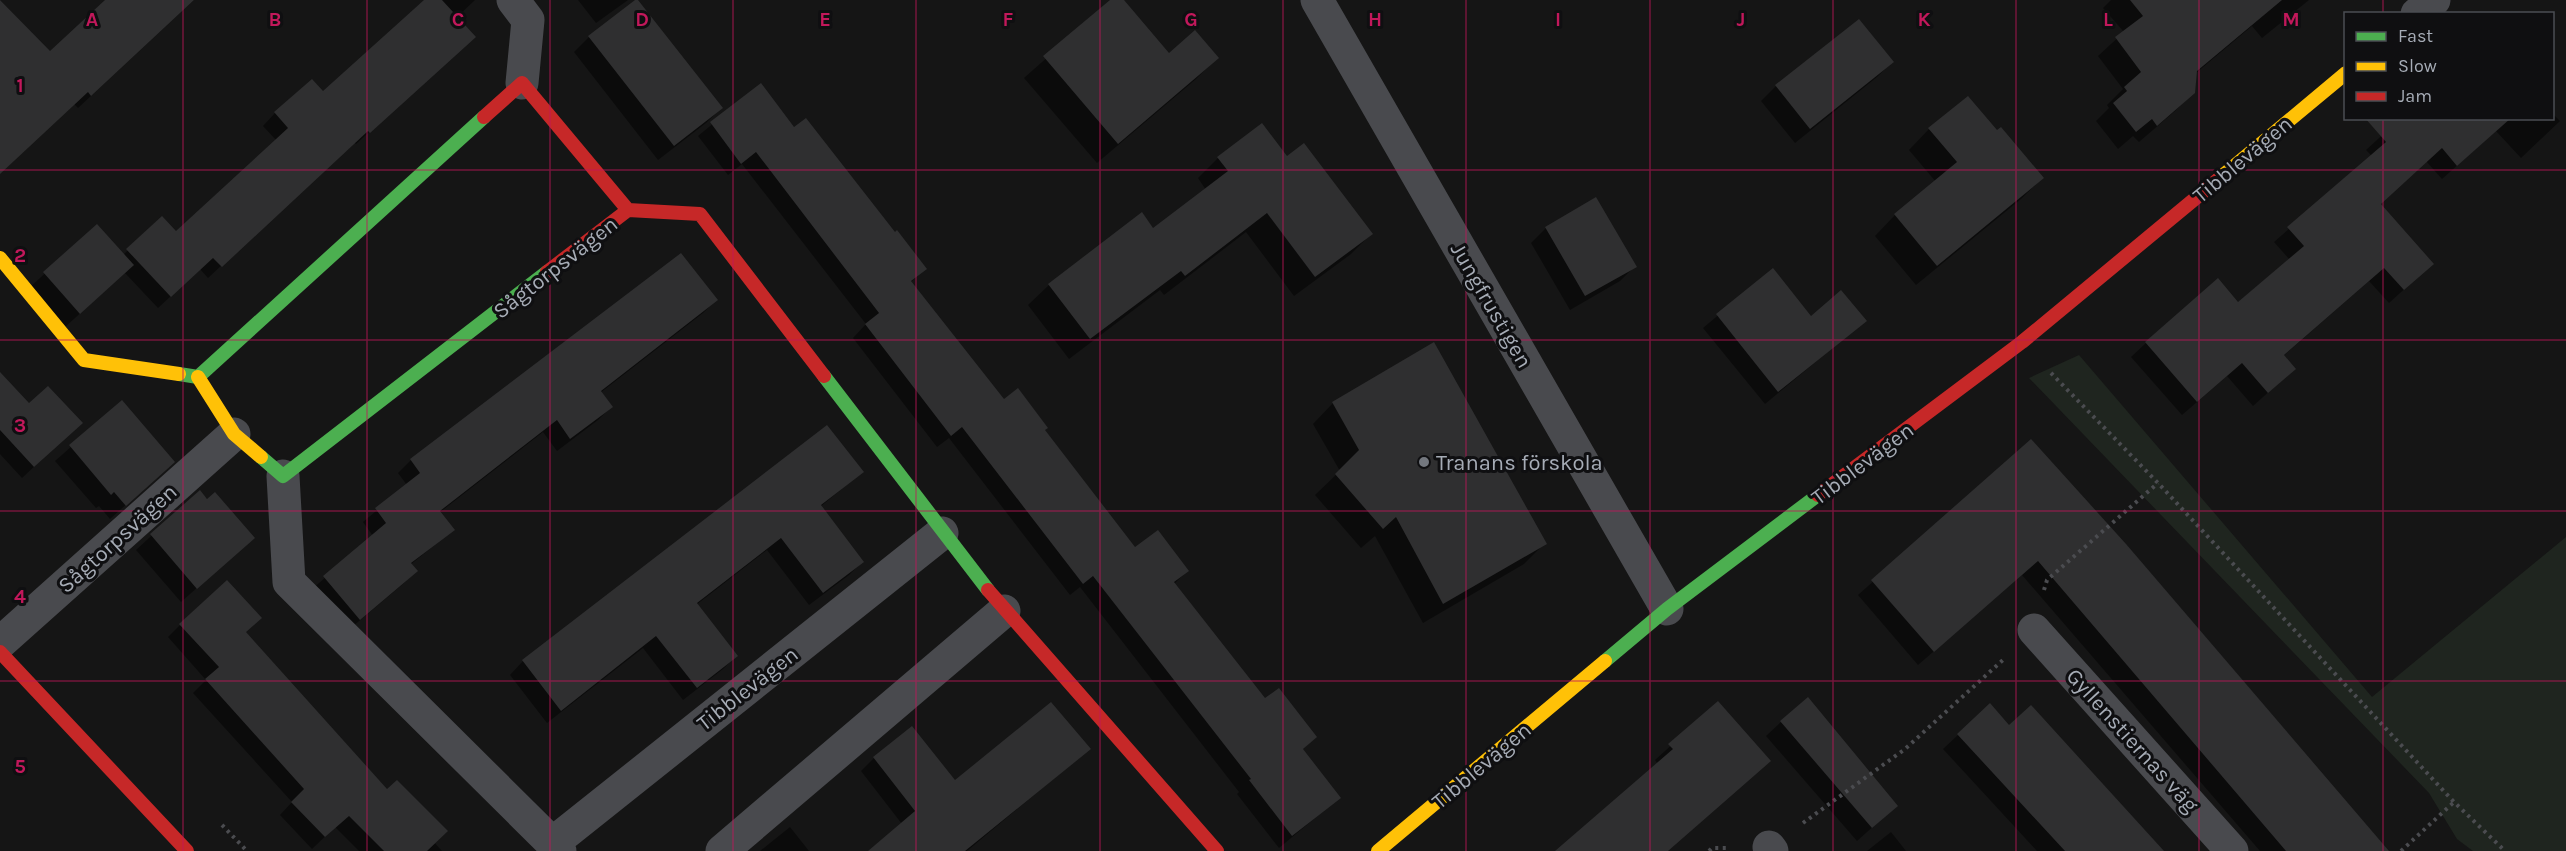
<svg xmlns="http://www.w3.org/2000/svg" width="2566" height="851" font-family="Karla,sans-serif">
  <rect width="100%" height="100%" fill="#151515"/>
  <!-- green -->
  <path fill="#1f251f" d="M 2079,355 L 2372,697 L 2566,537 L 2566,851 L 2473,851 L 2457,839 L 2429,793 L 2029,378 Z"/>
  <!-- shadow -->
  <path fill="#0007" d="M 0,0 L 50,53 L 107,0 L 194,0 L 78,108 L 74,104 L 0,173 Z
    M 426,0 L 475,0 L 456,18 L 461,49 L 356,144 L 354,142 L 208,278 L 200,269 L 158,308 L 125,273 L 65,327 L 29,288 L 97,226 L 123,255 L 162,218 L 176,233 L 276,140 L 263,126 L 275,113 L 323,93 Z
    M 578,0 L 628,0 L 596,23 Z
    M 637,0 L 721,108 L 706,123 L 658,160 L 574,52 L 589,37 Z
    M 1112,0 L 1122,0 L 1169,55 L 1217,58 L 1196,79 L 1097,163 L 1024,78 Z
    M 2111,0 L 2309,0 L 2262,38 L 2252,26 L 2196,73 L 2194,92 L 2175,111 L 2139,142 L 2133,136 L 2118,149 L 2096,121 L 2109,108 L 2107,105 L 2123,89 L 2098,56 L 2124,32 L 2103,8 Z
    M 1859,21 L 1892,62 L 1877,77 L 1795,143 L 1761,101 L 1776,86 Z
    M 760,85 L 794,129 L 925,268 L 911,282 L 1004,401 L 1043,430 L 1135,549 L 1187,571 L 1174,584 L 1264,700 L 1315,737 L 1302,750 L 1339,798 L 1279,848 L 1237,794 L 1239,792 L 1080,587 L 1070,595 L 949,438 L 937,447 L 853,338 L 866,324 L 742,164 L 728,175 L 698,136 Z
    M 2552,113 L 2560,121 L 2521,158 L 2496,131 L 2442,179 L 2426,161 L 2379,204 L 2432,264 L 2389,303 L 2369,281 L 2283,356 L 2294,369 L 2253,406 L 2227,376 L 2182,415 L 2131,357 L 2146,343 L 2238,304 L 2290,260 L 2274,242 L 2372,156 L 2366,150 L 2401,118 L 2552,118 Z
    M 1929,129 L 1996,132 L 2042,178 L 2021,199 L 1916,285 L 1875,236 L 1895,215 L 1936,182 L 1909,150 Z
    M 1218,158 L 1371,234 L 1351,254 L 1294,296 L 1246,232 L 1164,295 L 1160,290 L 1069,359 L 1028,305 L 1049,285 L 1141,215 L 1153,230 L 1206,190 L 1198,178 Z
    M 1546,228 L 1635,266 L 1620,281 L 1570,310 L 1531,243 Z
    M 681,255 L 716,300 L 703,313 L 600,393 L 611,407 L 598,420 L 557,451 L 543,432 L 439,513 L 453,530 L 410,565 L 416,571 L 403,584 L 346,632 L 311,590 L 373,536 L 363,522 L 407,485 L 398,473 L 411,460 Z
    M 1772,270 L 1810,318 L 1865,321 L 1765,404 L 1703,328 Z
    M 0,374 L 29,405 L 69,434 L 22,478 L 0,454 Z
    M 122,402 L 158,476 L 110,519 L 99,506 L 96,508 L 55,461 Z
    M 1333,403 L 1545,543 L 1524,564 L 1423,623 L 1375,536 L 1361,548 L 1315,495 L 1340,471 L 1313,424 Z
    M 827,427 L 862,472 L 820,507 L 862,562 L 849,575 L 809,605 L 767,550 L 696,605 L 736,656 L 723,669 L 683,700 L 643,648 L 547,723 L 510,675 L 523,661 Z
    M 2031,441 L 2387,851 L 2260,851 L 2022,575 L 1918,665 L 1858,595 Z
    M 199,492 L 253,538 L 181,602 L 136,550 Z
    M 180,625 L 244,633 L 442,851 L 359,851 L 335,827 L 312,849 L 280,815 L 292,802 L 193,693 L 206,680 L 168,637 Z
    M 1718,703 L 1668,851 L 1559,851 L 1658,764 L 1655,760 Z
    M 1781,722 L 1896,806 L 1857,841 L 1766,736 Z
    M 2009,727 L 2162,851 L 2037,851 L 1943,749 L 1958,735 Z
    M 1089,749 L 967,851 L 870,851 L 902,824 L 861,771 L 874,758 L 955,782 Z
    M 790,827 L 809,851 L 760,851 Z
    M 1891,832 L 1906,851 L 1867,851 Z"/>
  <!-- building -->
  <path fill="#2f2f30" d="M 0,0 L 50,51 L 105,0 L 194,0 L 91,96 L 88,92 L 0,174 Z
    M 424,0 L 442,0 L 476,37 L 370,133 L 368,131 L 222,267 L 213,258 L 171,297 L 126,249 L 162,216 L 176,231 L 288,128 L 274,112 L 312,79 L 323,91 Z
    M 635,0 L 638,0 L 723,108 L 674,146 L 588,36 Z
    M 1110,0 L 1124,0 L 1169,53 L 1195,30 L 1219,58 L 1118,144 L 1043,56 Z
    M 2130,0 L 2282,0 L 2197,71 L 2195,93 L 2157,126 L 2152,119 L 2136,132 L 2113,103 L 2127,91 L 2124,87 L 2141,72 L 2115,37 L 2143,16 Z
    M 1859,19 L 1894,62 L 1810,129 L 1775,85 Z
    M 761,83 L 794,127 L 806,118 L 895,232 L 897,230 L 927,269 L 911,281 L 1004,399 L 1018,388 L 1048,428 L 1045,430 L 1135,547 L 1158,530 L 1189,571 L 1174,582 L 1265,698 L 1279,688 L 1317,737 L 1303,749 L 1341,798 L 1292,836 L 1249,780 L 1251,779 L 1093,576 L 1083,584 L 962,427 L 951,436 L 865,324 L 879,313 L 756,152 L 741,164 L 710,122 Z
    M 1968,96 L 1997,130 L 2001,127 L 2044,178 L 1937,266 L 1894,214 L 1957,162 L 1928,128 Z
    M 2365,118 L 2511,118 L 2457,166 L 2442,148 L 2381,204 L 2434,264 L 2404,290 L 2384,268 L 2284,355 L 2296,369 L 2268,393 L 2242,363 L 2197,402 L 2145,342 L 2218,278 L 2238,302 L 2304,246 L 2287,227 L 2386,142 Z
    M 1262,123 L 1287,156 L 1304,143 L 1373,234 L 1315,277 L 1267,213 L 1185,276 L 1181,271 L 1090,339 L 1048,284 L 1142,212 L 1153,228 L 1228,171 L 1217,157 Z
    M 1596,197 L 1637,267 L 1585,296 L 1545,227 Z
    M 97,224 L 134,265 L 80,314 L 43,272 Z
    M 681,253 L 718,300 L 601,391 L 613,407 L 570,439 L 557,420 L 440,511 L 455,530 L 411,563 L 418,571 L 360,620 L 323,576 L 386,523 L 375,508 L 420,473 L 410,459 Z
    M 1773,268 L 1811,316 L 1841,290 L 1867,321 L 1778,392 L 1716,314 Z
    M 1434,342 L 1547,544 L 1443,604 L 1396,517 L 1383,529 L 1335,474 L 1359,450 L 1332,402 Z
    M 0,372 L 29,403 L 48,386 L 83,423 L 34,467 L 0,430 Z
    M 122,400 L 175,462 L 126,506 L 114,492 L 111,495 L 69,445 Z
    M 827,425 L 864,472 L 821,505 L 864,562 L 823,593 L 781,538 L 697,603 L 738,656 L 697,688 L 656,636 L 561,711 L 522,660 Z
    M 2031,439 L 2126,544 L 2389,851 L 2286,851 L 2038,561 L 1934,652 L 1871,580 Z
    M 200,490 L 207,499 L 215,492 L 255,538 L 197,589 L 150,534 Z
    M 227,580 L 262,618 L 246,632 L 387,789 L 397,780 L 448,831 L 427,851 L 384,851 L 349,816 L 325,837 L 291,802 L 304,789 L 205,679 L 219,667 L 179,624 Z
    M 1808,697 L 1898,806 L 1872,828 L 1780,721 Z
    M 1718,701 L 1771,761 L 1668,851 L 1555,851 L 1673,749 L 1668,744 Z
    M 1051,702 L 1091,749 L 965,851 L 868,851 L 915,811 L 873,757 L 912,726 L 955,780 Z
    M 1990,703 L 2009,725 L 2031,705 L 2164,851 L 2065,851 L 1957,734 Z"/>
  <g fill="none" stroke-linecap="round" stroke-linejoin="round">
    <!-- path -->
    <path stroke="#4b4c50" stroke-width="4" stroke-dasharray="3 4.5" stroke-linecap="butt" d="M 2051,373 L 2158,483 L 2454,802 L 2505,851
      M 2044,590 L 2047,580 L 2158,483
      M 1803,823 L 1905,749 L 2004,659
      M 222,825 L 247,851
      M 1709,851 L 1712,848 L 1729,848
      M 2401,851 L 2454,802"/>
    <!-- street -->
    <path stroke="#494a4e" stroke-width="33" d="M 513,0 L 528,20 L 522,83
      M 1317,0 L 1667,609
      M 2417,14 L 2434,0
      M 283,476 L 289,582 L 560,851
      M 2034,630 L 2232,851
      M 0,643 L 234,434
      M 553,843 L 942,533
      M 1769,847 L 1772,851
      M 722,851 L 1004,611"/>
    <!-- fast -->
    <path stroke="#4caf50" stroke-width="14" d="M 179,374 L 198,377 L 484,117
      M 824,376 L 988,590
      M 261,457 L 283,476 L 547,272
      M 1605,661 L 1667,609 L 1818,495"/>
    <!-- slow -->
    <path stroke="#ffc107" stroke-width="14" d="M 2220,178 L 2346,73
      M 0,258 L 84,360 L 179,374
      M 198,377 L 234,434 L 261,457
      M 1378,851 L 1605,661"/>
    <!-- jam -->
    <path stroke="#c62828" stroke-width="14" d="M 484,117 L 522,83 L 628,210 L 547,272
      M 628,210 L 700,214 L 824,376
      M 1818,495 L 2022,342 L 2220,178
      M 988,590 L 1217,851
      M 0,652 L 187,851"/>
  </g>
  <!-- grid -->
  <path fill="none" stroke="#c2185b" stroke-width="1.5" stroke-opacity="0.55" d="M 183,0 L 183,851M 367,0 L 367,851M 550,0 L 550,851M 733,0 L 733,851M 916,0 L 916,851M 1100,0 L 1100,851M 1283,0 L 1283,851M 1466,0 L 1466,851M 1650,0 L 1650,851M 1833,0 L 1833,851M 2016,0 L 2016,851M 2199,0 L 2199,851M 2383,0 L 2383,14M 2383,118 L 2383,851M 0,170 L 2566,170M 0,340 L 2566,340M 0,511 L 2566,511M 0,681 L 2566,681"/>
  <!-- markers -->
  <circle fill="#73777e" stroke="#0f0f11" stroke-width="2" cx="1424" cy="462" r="6"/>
  <g text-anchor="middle" stroke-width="6" stroke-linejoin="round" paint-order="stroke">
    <!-- street labels -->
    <g font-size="22" fill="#a6acb6" stroke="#0f0f11">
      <text transform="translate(2242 159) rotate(-40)" y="8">Tibblevägen</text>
      <text transform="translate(555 267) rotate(-38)" y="8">Sågtorpsvägen</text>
      <text transform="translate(1492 305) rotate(60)" y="8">Jungfrustigen</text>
      <text transform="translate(1862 463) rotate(-37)" y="8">Tibblevägen</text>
      <text transform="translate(117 538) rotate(-42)" y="8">Sågtorpsvägen</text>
      <text transform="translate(747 688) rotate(-38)" y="8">Tibblevägen</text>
      <text transform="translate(2133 740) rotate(48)" y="8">Gyllenstiernas väg</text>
      <text transform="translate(1481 765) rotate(-40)" y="8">Tibblevägen</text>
    </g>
    <!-- poi labels -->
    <g font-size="22" fill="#a6acb6" stroke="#0f0f11" text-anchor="start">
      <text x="1436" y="470">Tranans förskola</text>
    </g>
  </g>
  <g font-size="20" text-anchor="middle" font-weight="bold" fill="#c2185b" stroke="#0f0f11" stroke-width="6" stroke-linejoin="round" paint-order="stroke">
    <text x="92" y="26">A</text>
    <text x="275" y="26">B</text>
    <text x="458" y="26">C</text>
    <text x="642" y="26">D</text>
    <text x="825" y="26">E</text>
    <text x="1008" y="26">F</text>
    <text x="1191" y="26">G</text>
    <text x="1375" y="26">H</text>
    <text x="1558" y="26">I</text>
    <text x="1741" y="26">J</text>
    <text x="1924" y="26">K</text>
    <text x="2108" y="26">L</text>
    <text x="2291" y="26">M</text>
    <text x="20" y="92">1</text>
    <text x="20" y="262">2</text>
    <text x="20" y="432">3</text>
    <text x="20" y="603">4</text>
    <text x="20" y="773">5</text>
  </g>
  <!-- legend -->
  <rect x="2344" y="12" width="210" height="108" fill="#0f0f11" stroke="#4b4e53" stroke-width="1.5"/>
  <rect x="2356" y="32" width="30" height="9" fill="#4caf50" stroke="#4b4e53" stroke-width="1.5"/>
  <text x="2398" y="42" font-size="18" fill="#a6acb6">Fast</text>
  <rect x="2356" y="62" width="30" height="9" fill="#ffc107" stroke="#4b4e53" stroke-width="1.5"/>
  <text x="2398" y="72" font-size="18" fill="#a6acb6">Slow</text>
  <rect x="2356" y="92" width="30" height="9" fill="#c62828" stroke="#4b4e53" stroke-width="1.5"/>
  <text x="2398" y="102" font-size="18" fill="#a6acb6">Jam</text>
</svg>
